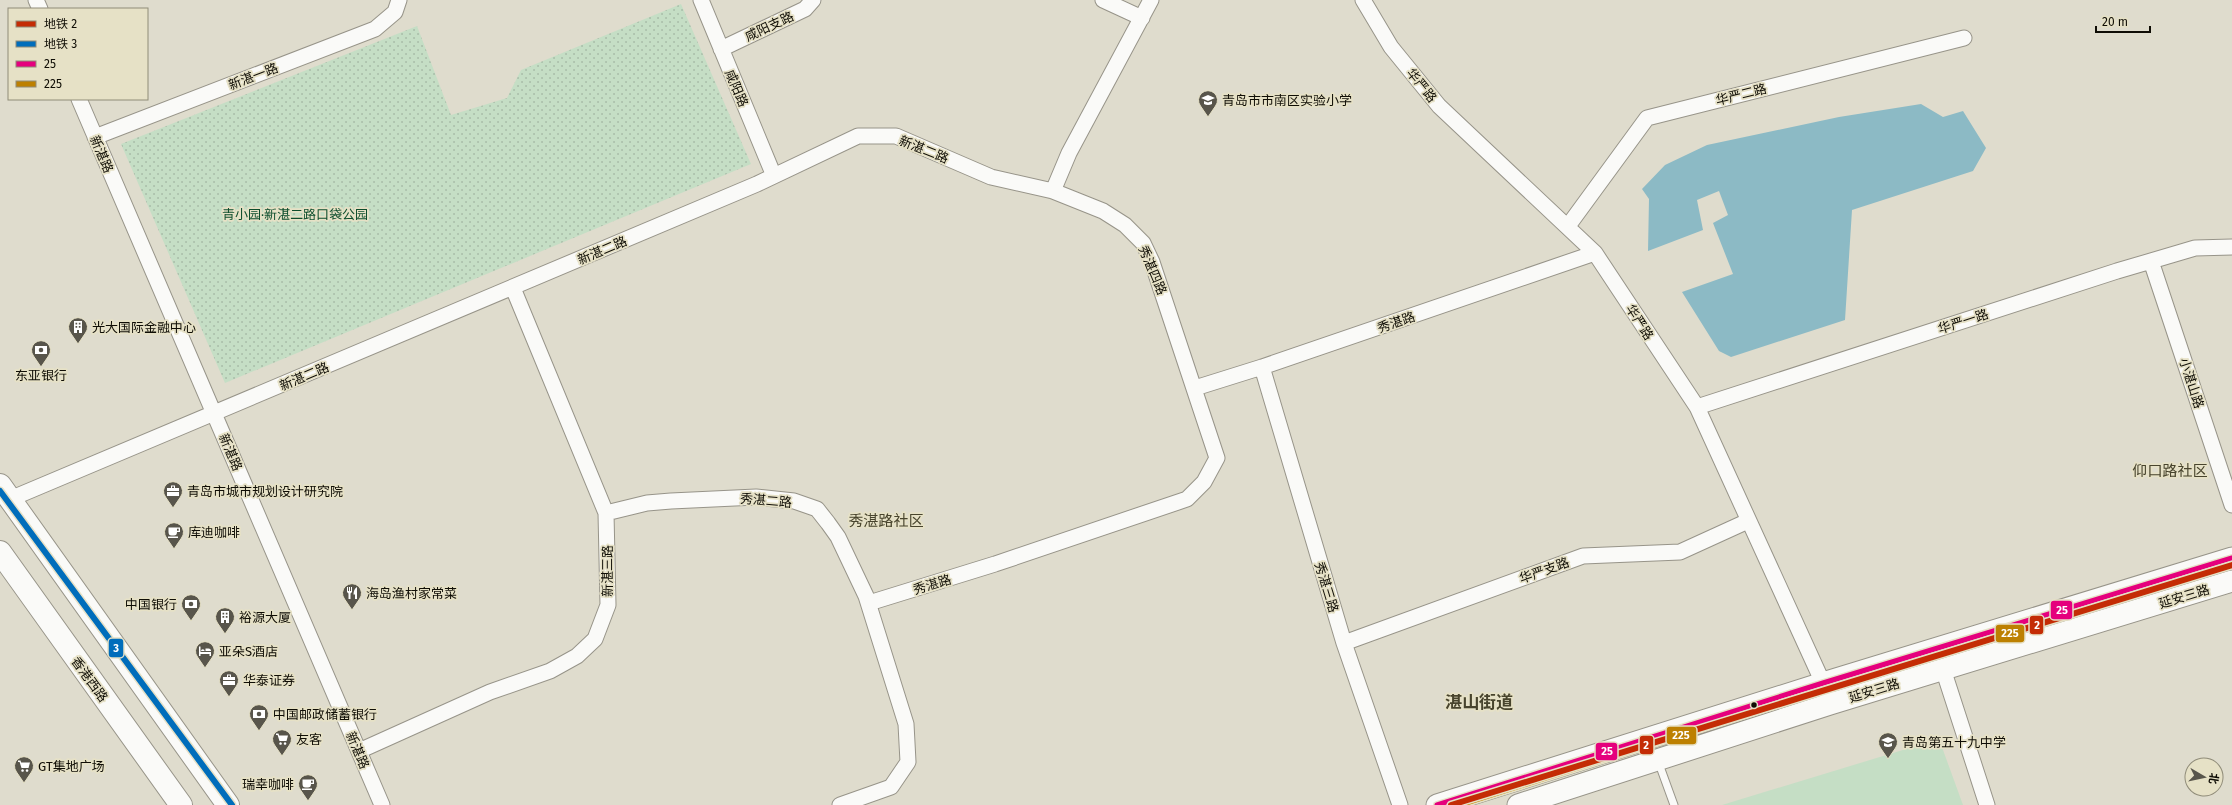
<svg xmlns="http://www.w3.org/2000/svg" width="2232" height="805" font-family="'Fira Sans','Noto Sans SC',sans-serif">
  <defs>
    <pattern id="park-dots" width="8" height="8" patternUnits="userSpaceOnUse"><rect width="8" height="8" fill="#c5dec5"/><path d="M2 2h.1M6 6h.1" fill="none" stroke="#a8bda8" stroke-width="1.8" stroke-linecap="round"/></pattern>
  </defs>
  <rect width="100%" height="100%" fill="#dfdccd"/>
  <!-- park -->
  <path fill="url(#park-dots)" d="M 681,4 L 751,164 L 225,383 L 121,144 L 417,26 L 451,115 L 507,98 L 521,70 Z"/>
  <!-- pitch -->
  <path fill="#c5dec5" d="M 1939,739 L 1963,805 L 1722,805 Z"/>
  <!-- water -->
  <path fill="#8cbac5" d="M 1921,104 L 1943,117 L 1963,111 L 1986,148 L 1973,171 L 1852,210 L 1845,320 L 1731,357 L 1719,351 L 1682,292 L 1733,274 L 1713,223 L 1728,215 L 1719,191 L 1697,200 L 1703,230 L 1648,251 L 1649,199 L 1642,189 L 1665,165 L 1707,145 L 1839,117 Z"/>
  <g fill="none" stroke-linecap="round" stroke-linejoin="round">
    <!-- lane casing -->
    <g stroke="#979489" stroke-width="9">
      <path id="lane" d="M 1658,761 L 1674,805"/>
    </g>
    <!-- street casing -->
    <g stroke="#979489" stroke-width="17">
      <path id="street" d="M 36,0 L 40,9
        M 701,0 L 774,176
        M 1103,0 L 1142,18
        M 1363,0 L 1391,47 L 1439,106 L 1595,253 L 1697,407 L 1823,683 L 1830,704
        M 721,49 L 805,9 L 813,0
        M 79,99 L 382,805
        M 95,137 L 375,29 L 395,12 L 399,0
        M 1053,191 L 1069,153 L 1151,0
        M 1568,226 L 1647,118 L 1964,38
        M 2151,261 L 2232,505
        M 1262,367 L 1344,643 L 1400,805
        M 1195,388 L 1262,367 L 1595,253
        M 1697,407 L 2117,271 L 2195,248 L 2232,247
        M 10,499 L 757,184 L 858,136 L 896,136 L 991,177 L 1053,191 L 1103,211 L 1125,225 L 1143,243 L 1152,262 L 1217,458 L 1204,482 L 1187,499 L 995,564 L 869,603
        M 606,513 L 647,503 L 671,501 L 756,497 L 794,501 L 817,509 L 828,523 L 838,537 L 866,596 L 906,724 L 908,762 L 891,787 L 840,805
        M 1344,643 L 1583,556 L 1680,552 L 1748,521
        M 1943,669 L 1987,805
        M 359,751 L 490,692 L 550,671 L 577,656 L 595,639 L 608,605 L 606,513 L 513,288"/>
    </g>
    <!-- secondary casing -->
    <g stroke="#979489" stroke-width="23">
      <path id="secondary" d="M 1437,805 L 1823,683 L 2232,558
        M 1518,805 L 1830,704 L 2232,581"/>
    </g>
    <!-- primary casing -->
    <g stroke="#979489" stroke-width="24">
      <path id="primary" d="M 0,485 L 228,805
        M 0,552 L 181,805"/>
    </g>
    <!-- lane -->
    <use href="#lane" stroke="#fafaf8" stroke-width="7"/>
    <!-- street -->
    <use href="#street" stroke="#fafaf8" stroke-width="15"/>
    <!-- secondary -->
    <use href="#secondary" stroke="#fafaf8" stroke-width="21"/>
    <!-- primary -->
    <use href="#primary" stroke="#fafaf8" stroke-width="22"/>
    <!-- bus-1 casing -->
    <g stroke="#e6e1c6" stroke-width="8">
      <path id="bus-1" d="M 1437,805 L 1823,683 L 2232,558"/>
    </g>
    <!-- bus-2 casing -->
    <g stroke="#e6e1c6" stroke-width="8">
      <path id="bus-2" d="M 1460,805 L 1825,690 L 2232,565"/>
    </g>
    <!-- bus-1 -->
    <use href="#bus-1" stroke="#e5007d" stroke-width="5"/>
    <!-- bus-2 -->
    <use href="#bus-2" stroke="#bd8001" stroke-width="5"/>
    <!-- metro-1 casing -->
    <g stroke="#e6e1c6" stroke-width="9">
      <path id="metro-1" d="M 1451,805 L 2232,565"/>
    </g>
    <!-- metro-2 casing -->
    <g stroke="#e6e1c6" stroke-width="9">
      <path id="metro-2" d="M 0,491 L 232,805"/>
    </g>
    <!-- metro-1 -->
    <use href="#metro-1" stroke="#c42c05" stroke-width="6"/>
    <!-- metro-2 -->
    <use href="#metro-2" stroke="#006dbb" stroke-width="6"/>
  </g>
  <!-- icons -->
  <defs>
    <g id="school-pin" transform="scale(1)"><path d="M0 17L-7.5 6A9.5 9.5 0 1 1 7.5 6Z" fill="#58554b" stroke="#e6e1c6"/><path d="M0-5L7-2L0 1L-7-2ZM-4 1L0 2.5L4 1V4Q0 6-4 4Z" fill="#fff"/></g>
    <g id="building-pin" transform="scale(1)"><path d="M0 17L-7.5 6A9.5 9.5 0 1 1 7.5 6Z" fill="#58554b" stroke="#e6e1c6"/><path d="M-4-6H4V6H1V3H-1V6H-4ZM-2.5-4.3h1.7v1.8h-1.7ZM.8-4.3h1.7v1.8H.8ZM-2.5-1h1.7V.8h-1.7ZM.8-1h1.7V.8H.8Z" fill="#fff"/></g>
    <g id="bank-pin" transform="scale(1)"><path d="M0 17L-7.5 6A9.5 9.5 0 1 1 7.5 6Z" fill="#58554b" stroke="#e6e1c6"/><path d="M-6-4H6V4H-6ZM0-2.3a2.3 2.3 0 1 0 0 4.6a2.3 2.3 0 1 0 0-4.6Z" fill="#fff"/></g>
    <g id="office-pin" transform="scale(1)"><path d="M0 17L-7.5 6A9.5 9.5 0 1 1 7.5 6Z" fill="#58554b" stroke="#e6e1c6"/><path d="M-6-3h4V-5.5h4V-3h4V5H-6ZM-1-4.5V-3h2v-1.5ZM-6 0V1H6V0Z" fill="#fff"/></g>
    <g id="cafe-pin" transform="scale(1)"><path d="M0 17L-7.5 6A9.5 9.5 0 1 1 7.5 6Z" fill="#58554b" stroke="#e6e1c6"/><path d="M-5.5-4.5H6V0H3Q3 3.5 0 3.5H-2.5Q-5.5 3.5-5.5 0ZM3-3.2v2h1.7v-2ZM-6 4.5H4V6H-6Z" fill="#fff"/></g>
    <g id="restaurant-pin" transform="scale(1)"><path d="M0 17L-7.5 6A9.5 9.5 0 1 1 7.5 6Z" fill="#58554b" stroke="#e6e1c6"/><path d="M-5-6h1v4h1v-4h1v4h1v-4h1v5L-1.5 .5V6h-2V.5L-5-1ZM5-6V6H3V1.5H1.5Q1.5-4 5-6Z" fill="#fff"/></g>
    <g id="hotel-pin" transform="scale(1)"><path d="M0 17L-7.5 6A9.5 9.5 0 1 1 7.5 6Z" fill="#58554b" stroke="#e6e1c6"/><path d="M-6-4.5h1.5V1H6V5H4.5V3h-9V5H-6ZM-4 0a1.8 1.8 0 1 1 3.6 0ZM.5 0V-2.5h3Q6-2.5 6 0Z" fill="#fff"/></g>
    <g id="supermarket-pin" transform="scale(1)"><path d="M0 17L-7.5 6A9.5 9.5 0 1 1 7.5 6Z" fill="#58554b" stroke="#e6e1c6"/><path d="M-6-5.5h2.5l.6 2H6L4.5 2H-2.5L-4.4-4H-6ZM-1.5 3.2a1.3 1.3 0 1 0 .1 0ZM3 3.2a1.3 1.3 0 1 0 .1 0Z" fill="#fff"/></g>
  </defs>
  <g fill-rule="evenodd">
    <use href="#school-pin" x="1208" y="100"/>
    <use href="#building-pin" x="78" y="327"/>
    <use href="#bank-pin" x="41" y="350"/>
    <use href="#office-pin" x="173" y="491"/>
    <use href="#cafe-pin" x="174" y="532"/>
    <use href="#restaurant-pin" x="352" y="593"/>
    <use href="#bank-pin" x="191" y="604"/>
    <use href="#building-pin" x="225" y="617"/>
    <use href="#hotel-pin" x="205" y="651"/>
    <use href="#office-pin" x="229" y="680"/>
    <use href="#bank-pin" x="259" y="714"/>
    <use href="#supermarket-pin" x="282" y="739"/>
    <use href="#school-pin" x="1888" y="742"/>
    <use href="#supermarket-pin" x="24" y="766"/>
    <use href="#cafe-pin" x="308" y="784"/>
  </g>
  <!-- markers -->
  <circle fill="#0f0d05" stroke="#e6e1c6" stroke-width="1.5" cx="1754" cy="705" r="3.5"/>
  <g text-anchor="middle" stroke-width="3.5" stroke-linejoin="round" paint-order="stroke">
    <!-- street labels -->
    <g font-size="13" fill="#0f0d05" stroke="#e6e1c6">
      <text transform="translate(769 26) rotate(-25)" y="5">咸阳支路</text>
      <text transform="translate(253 76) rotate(-21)" y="5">新湛一路</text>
      <text transform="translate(1422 85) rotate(51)" y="5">华严路</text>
      <text transform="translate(737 88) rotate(67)" y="5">咸阳路</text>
      <text transform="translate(1741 94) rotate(-14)" y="5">华严二路</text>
      <text transform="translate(924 149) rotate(22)" y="5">新湛二路</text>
      <text transform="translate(102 154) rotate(67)" y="5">新湛路</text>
      <text transform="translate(602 250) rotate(-23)" y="5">新湛二路</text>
      <text transform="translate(1153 270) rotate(67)" y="5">秀湛四路</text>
      <text transform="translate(1963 321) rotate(-18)" y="5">华严一路</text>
      <text transform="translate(1396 322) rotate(-19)" y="5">秀湛路</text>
      <text transform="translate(1640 322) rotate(57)" y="5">华严路</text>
      <text transform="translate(304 376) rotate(-23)" y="5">新湛二路</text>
      <text transform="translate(2192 383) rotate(72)" y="5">小湛山路</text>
      <text transform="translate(231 452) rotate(67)" y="5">新湛路</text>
      <text transform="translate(766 500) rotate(5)" y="5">秀湛二路</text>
      <text transform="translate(1544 570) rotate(-20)" y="5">华严支路</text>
      <text transform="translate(607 571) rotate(-90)" y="5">新湛三路</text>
      <text transform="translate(932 584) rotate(-17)" y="5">秀湛路</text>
      <text transform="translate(1327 587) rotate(73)" y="5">秀湛三路</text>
      <text transform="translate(2184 596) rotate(-17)" y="5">延安三路</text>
      <text transform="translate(90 679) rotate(54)" y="5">香港西路</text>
      <text transform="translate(1874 690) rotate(-17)" y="5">延安三路</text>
      <text transform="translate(358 750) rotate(67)" y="5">新湛路</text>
    </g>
    <!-- poi labels -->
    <g font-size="13" fill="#0f0d05" stroke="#e6e1c6" text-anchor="start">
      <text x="1222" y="105">青岛市市南区实验小学</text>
      <text x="92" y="332">光大国际金融中心</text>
      <text x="41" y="380" text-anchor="middle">东亚银行</text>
      <text x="187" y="496">青岛市城市规划设计研究院</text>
      <text x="188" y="537">库迪咖啡</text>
      <text x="366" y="598">海岛渔村家常菜</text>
      <text x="177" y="609" text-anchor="end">中国银行</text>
      <text x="239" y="622">裕源大厦</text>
      <text x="219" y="656">亚朵S酒店</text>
      <text x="243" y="685">华泰证券</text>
      <text x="273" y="719">中国邮政储蓄银行</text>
      <text x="296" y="744">友客</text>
      <text x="1902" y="747">青岛第五十九中学</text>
      <text x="38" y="771">GT集地广场</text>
      <text x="294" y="789" text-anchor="end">瑞幸咖啡</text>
    </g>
    <!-- park labels -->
    <g font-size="13" fill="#0c4d2c" stroke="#e6e1c6">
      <text x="295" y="219">青小园·新湛二路口袋公园</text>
    </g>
    <!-- quarter labels -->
    <g font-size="15" fill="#48442d" stroke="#e6e1c6">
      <text x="2170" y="476">仰口路社区</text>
      <text x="886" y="526">秀湛路社区</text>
    </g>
    <!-- district labels -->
    <g font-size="17" font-weight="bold" fill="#48442d" stroke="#e6e1c6">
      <text x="1479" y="708">湛山街道</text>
    </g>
  </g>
  <g stroke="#e6e1c6" stroke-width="1.5">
    <rect x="2050" y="600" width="23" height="20" rx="4" fill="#e5007d"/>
    <rect x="2029" y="615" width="15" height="20" rx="4" fill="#c42c05"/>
    <rect x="1995" y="624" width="30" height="19" rx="4" fill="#bd8001"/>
    <rect x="108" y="638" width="16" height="20" rx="4" fill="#006dbb"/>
    <rect x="1666" y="726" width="31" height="19" rx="4" fill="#bd8001"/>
    <rect x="1639" y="735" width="15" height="20" rx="4" fill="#c42c05"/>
    <rect x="1595" y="742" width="23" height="19" rx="4" fill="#e5007d"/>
  </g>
  <g font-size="11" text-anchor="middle" font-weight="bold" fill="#fff">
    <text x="2062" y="614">25</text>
    <text x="2037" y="629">2</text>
    <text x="2010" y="637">225</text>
    <text x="116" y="652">3</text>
    <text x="1681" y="739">225</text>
    <text x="1646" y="749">2</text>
    <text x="1607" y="755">25</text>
  </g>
  <!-- legend -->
  <rect x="8" y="8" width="140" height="92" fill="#e6e1c6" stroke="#908c79"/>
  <rect x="16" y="21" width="20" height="6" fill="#c42c05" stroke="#908c79"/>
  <text x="44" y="28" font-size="12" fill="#0f0d05">地铁 2</text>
  <rect x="16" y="41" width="20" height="6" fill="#006dbb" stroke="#908c79"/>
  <text x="44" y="48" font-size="12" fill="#0f0d05">地铁 3</text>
  <rect x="16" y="61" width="20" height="6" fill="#e5007d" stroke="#908c79"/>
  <text x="44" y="68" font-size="12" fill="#0f0d05">25</text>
  <rect x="16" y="81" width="20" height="6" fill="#bd8001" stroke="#908c79"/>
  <text x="44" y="88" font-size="12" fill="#0f0d05">225</text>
  <!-- north arrow -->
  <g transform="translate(2204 777) rotate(99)"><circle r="19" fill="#e6e1c6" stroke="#908c79"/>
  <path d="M0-3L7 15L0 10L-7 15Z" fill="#58554b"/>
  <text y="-6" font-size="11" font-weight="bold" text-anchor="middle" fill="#0f0d05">北</text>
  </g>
  <!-- scale -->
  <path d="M2096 26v6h54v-6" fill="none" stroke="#0f0d05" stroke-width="2"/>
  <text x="2102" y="26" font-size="12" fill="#0f0d05" stroke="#e6e1c6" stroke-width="3" paint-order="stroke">20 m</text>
</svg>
